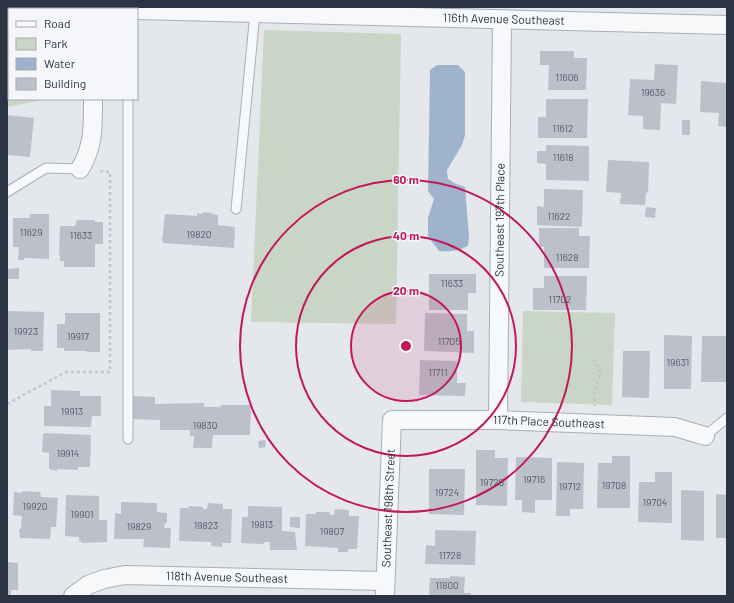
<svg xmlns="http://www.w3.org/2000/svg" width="734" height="603" font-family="Barlow,sans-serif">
  <rect width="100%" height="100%" fill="#e4e7ec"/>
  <!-- green -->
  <path fill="#c9d6c5" d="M 264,30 L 401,34 L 396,324 L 251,322 Z
    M 7,35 L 9,35 L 9,99 L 47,99 L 7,107 Z
    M 523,311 L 615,313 L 612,405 L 521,402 Z"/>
  <!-- water -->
  <path fill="#9fb4cc" d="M 437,65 L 458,65 L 465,72 L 465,135 L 462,145 L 447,170 L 448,179 L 456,184 L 465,187 L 469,237 L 468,246 C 458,251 451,252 439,251 L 428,236 L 428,218 L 434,199 L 428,191 L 430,70 Z"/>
  <!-- building -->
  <path fill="#bbc0ca" d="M 540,51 L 574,51 L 574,58 L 587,58 L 586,90 L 548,90 L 549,65 L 540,65 Z
    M 655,64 L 678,65 L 676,104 L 661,103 L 660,130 L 643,129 L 643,116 L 628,115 L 630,79 L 654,80 Z
    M 701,81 L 726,83 L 726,87 L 727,87 L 727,127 L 718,126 L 719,113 L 700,112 Z
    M 546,99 L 588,99 L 587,138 L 538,138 L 538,117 L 546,117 Z
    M 7,115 L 34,118 L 30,157 L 7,155 Z
    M 682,120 L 690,120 L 690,135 L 682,135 Z
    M 546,145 L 589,146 L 589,181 L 546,180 L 546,164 L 537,163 L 537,151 L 546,151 Z
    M 608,160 L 649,162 L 648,193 L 646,192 L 645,205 L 620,204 L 621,193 L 606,192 Z
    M 544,189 L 583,190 L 582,227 L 537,225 L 537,206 L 544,207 Z
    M 646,207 L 656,208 L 655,218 L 645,217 Z
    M 203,212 L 212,213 L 212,214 L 218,215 L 218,225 L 235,227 L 234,248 L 163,243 L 163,241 L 162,241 L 165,214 L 197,216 L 197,213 L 202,214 Z
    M 30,214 L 49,214 L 49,259 L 24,258 L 24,260 L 18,260 L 19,247 L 13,247 L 13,218 L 30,218 Z
    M 77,220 L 95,220 L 95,222 L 103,222 L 103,244 L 95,244 L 95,267 L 64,267 L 64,261 L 60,261 L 60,255 L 59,255 L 60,226 L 75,226 Z
    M 539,228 L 579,228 L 579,236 L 590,236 L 589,268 L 544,268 L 544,247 L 539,247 Z
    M 19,268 L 19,279 L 7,279 L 7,269 Z
    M 429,274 L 476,274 L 476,293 L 468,293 L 468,310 L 429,310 Z
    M 544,276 L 587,276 L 586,310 L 533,310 L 533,288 L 544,288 Z
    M 8,311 L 44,312 L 43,351 L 31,351 L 31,349 L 7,350 Z
    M 65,313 L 100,313 L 100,352 L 87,352 L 87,351 L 64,351 L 64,348 L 57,348 L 57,324 L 65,324 Z
    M 425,313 L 467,314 L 467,331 L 474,331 L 474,353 L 424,351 Z
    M 664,335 L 692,336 L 691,389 L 664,389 Z
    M 702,336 L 727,336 L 727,382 L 701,382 Z
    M 623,351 L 650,351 L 649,398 L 622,397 Z
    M 420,360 L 457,361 L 457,383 L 466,383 L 465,396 L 419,395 Z
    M 51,390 L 80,391 L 80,396 L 101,396 L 101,416 L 92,416 L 91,427 L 44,426 L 44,406 L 51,406 Z
    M 133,396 L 155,397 L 155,404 L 204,403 L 204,407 L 221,407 L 221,405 L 251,405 L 250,435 L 213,435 L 212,448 L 193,448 L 194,436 L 190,436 L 190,430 L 160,430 L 160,420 L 133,419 Z
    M 45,433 L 91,435 L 90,467 L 78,467 L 78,470 L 57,469 L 57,471 L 49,469 L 49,453 L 42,452 L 43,434 L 45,434 Z
    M 265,440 L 266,447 L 259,448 L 258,441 Z
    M 476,450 L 495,450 L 495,458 L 508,458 L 507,506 L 476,505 Z
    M 612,456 L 630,456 L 630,508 L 597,508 L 598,463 L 612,463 Z
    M 516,457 L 552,458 L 552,500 L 535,500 L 535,513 L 522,512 L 522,500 L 515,500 Z
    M 557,462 L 584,463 L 583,509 L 570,509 L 570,516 L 556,516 Z
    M 429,469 L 465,469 L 464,515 L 429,514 Z
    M 655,472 L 672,472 L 672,523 L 638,522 L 639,482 L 655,482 Z
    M 681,490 L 704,491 L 704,541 L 681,540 Z
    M 22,491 L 40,492 L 41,497 L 58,498 L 56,527 L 51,527 L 50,539 L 20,538 L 19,529 L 21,529 L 22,516 L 13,515 L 14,492 L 22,493 Z
    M 716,494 L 727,495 L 727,538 L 716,538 Z
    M 66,495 L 99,496 L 99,520 L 107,520 L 107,542 L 81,543 L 81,541 L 79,541 L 79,537 L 65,536 Z
    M 121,502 L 157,503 L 157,512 L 167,513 L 167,523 L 165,523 L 164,528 L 171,528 L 170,548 L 143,547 L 144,539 L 114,539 L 115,513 L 121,514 Z
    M 208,503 L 223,504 L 223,509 L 232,509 L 231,543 L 222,543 L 222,547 L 211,546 L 211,542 L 179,541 L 180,508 L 189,508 L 189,506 L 203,507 L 203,509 L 207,509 Z
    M 248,506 L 282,507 L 282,531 L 295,532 L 297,550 L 270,550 L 270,542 L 264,542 L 264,544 L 241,543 L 242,517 L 248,517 Z
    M 335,509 L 349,510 L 349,516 L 359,516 L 357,549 L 348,549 L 348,552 L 338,552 L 338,548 L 305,546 L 306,514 L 316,514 L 316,512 L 330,512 L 330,515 L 334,515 Z
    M 290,517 L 300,517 L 300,528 L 290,527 Z
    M 435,530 L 476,531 L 475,565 L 425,564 L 426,545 L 435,546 Z
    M 7,562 L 18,563 L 18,590 L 11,590 L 11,596 L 7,596 Z
    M 450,576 L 465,577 L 464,593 L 471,593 L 471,596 L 429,596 L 430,578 L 450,578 Z"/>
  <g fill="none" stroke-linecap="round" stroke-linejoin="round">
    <!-- service casing -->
    <g stroke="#a9aeb7" stroke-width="11">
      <path id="service" d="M 7,192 L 46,168 L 80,169
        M 236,209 L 255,13
        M 705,436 L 727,418
        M 128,439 L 128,99"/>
    </g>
    <!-- minor casing -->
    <g stroke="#a9aeb7" stroke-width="20">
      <g id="minor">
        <path d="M 7,7 L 76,9"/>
        <path id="s1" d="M 137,10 L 727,25"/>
        <path d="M 80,169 C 94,146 93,125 93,99"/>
        <path id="s2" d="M 498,420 L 502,19"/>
        <path id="s3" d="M 73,596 L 88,585 L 104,579 L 125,575 L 385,581"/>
        <path id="s4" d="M 385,596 L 392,420 L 498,420 L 675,427 L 705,436"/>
      </g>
    </g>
    <!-- path -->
    <path stroke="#c2c5cb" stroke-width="2.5" stroke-dasharray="3 3" stroke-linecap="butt" d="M 593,359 L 600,371 L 599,378 L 594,393 L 595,406
      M 7,404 L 66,372 L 110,372 L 110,172 L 99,171"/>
    <!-- service -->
    <use href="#service" stroke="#f7f8fa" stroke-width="9"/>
    <!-- minor -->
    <use href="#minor" stroke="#f7f8fa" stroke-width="18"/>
  </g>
  <!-- distance rings -->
  <circle cx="406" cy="346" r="55" fill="#c2185b" fill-opacity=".12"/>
  <g fill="none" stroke="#c2185b" stroke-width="2">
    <circle cx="406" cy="346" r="55"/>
    <circle cx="406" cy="346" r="110"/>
    <circle cx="406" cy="346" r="166"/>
  </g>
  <g text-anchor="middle" stroke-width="3" stroke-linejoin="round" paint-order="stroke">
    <!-- number labels -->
    <g font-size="10" fill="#4f5766">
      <text x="567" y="81">11606</text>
      <text x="653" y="96">19636</text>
      <text x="563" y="132">11612</text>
      <text x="563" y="161">11618</text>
      <text x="559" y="220">11622</text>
      <text x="31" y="236">11629</text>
      <text x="199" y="238">19820</text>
      <text x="81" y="239">11633</text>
      <text x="567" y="261">11628</text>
      <text x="452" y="287">11633</text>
      <text x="560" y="303">11702</text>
      <text x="26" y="335">19923</text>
      <text x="78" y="340">19917</text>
      <text x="449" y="345">11705</text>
      <text x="678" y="366">19631</text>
      <text x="438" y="376">11711</text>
      <text x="72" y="415">19913</text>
      <text x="205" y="429">19830</text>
      <text x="68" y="457">19914</text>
      <text x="534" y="483">19716</text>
      <text x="492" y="486">19720</text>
      <text x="614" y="489">19708</text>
      <text x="570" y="490">19712</text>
      <text x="447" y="496">19724</text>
      <text x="655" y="506">19704</text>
      <text x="35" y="510">19920</text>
      <text x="82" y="518">19901</text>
      <text x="262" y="528">19813</text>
      <text x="206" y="529">19823</text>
      <text x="139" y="530">19829</text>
      <text x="332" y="535">19807</text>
      <text x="450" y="559">11728</text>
      <text x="447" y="589">11800</text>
    </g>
    <!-- street labels -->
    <g font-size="12" fill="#2b3445" stroke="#f4f6f9">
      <text dy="4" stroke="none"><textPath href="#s1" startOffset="367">116th Avenue Southeast</textPath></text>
      <text dy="4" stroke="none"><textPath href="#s2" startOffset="200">Southeast 197th Place</textPath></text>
      <text dy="4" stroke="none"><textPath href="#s4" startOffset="333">117th Place Southeast</textPath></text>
      <text dy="4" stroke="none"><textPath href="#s4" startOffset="88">Southeast 198th Street</textPath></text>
      <text dy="4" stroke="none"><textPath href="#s3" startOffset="159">118th Avenue Southeast</textPath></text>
    </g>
  </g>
  <circle cx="406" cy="346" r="6" fill="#c2185b" stroke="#f4f6f9" stroke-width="2"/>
  <g font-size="12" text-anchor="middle" font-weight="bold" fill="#c2185b" stroke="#f4f6f9" stroke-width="3" stroke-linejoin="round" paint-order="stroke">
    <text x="406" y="184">60 m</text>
    <text x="406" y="240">40 m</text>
    <text x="406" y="295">20 m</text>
  </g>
  <!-- border -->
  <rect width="734" height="603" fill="none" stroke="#2b3445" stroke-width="16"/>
  <!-- legend -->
  <rect x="8" y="8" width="130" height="92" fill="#f4f6f9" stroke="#a4a8b1"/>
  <rect x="16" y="21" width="20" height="6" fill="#f7f8fa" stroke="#a4a8b1"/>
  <text x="44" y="28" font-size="12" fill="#2b3445">Road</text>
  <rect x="16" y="38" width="20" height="12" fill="#c9d6c5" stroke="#a4a8b1"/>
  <text x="44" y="48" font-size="12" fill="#2b3445">Park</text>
  <rect x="16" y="58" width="20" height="12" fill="#9fb4cc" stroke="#a4a8b1"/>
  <text x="44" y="68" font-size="12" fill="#2b3445">Water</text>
  <rect x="16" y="78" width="20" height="12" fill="#bbc0ca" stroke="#a4a8b1"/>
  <text x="44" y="88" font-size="12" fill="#2b3445">Building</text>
</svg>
